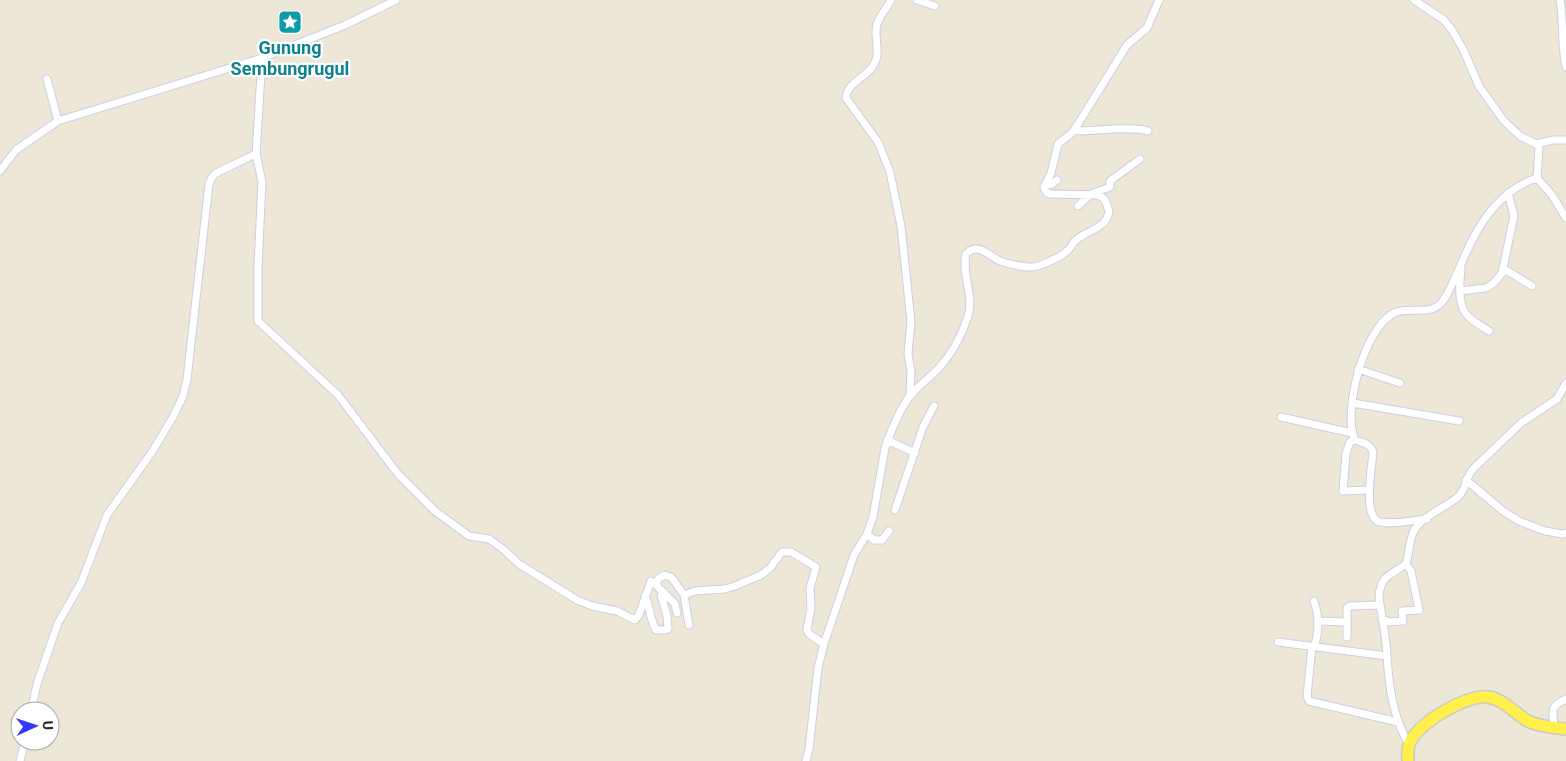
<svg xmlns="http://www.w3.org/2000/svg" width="1566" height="761" font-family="Roboto,sans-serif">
  <rect width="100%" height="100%" fill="#ede7d8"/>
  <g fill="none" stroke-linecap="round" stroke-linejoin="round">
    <!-- street casing -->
    <g stroke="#cdcee3" stroke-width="9">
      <path id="street" d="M 891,0 C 887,8 880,15 877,24 C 873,37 882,53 873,66 C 866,77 846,84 846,98 L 878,142 L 890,172 L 901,226 L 911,322 L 908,354 L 911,371 L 910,395
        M 917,0 L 935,6
        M 1414,0 L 1444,20 L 1452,30 L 1463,49 L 1479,86 L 1504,121 L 1520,136 L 1536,144 L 1539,147 L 1537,178 L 1552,195 L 1566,218
        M 1560,0 C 1564,22 1561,45 1566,67
        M 47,79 L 58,121
        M 1074,130 C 1082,132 1089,130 1097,130 C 1111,129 1136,127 1148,131
        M 1536,144 L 1553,140 L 1566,140
        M 256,154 L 262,182 L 258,266 L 258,321 L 338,395 L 398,474 L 435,511 L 469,536 L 489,539 L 503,549 L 519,564 L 577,600 L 592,606 L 617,611 L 635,620 L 639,615 L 651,581 L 655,584 L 659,578 L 665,575 L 671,577 L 684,595 L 695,591 L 725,589 L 735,586 L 761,575 L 770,568 L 782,552 L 791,552 L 816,567 L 810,588 L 811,608 L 807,630 L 809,634 L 824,644
        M 0,171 L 16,150 L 58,121 L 262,58 L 345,25 L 396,0
        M 1044,186 L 1052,184 L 1057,180
        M 1078,206 L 1091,194 L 1110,187 L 1110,181 L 1140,159
        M 1461,267 C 1460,281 1457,302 1466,314 C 1471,321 1482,326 1489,331
        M 1503,268 L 1532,286
        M 1460,291 L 1486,288 L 1494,283 L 1502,273 L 1514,216 L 1508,193
        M 1358,369 L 1400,383
        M 1353,403 L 1459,421
        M 1281,417 L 1352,433
        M 887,440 L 915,453
        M 1355,440 L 1350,442 L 1346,453 L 1343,491 L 1369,490
        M 1466,480 L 1503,511 L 1519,521 L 1545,531 L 1563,534 L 1566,533
        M 895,510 L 923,427 L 934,406
        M 1427,519 C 1414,520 1392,525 1380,522 C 1362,518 1372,466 1373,452 C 1370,443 1363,443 1355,440 C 1342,412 1364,328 1394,313 C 1410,306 1431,317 1443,301 C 1453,286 1459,268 1466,253 C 1480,221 1502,189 1537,178
        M 867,534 L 874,540 L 882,540 L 889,531
        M 655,584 L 675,604 L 677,613
        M 684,595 L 689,625
        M 645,596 C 650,607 650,620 656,630 L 665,630 L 668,629 L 667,616 L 661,595 L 664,592
        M 1382,619 L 1389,622 L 1403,621 L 1402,611 L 1419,610 L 1411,571 L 1406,564
        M 1318,621 L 1346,622
        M 1347,637 L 1347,608 L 1350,606 L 1380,605
        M 1278,642 L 1387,656
        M 1312,647 L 1307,696 L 1309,701 L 1398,722
        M 1314,647 C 1319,633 1319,616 1314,601
        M 31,711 L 37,684 L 58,623 L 81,583 L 107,515 L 152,452 L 173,417 L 183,396 L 187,379 L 209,184 L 212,177 L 216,173 L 256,154 L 262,58
        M 1554,727 C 1553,709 1549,707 1566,699
        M 1409,745 C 1393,717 1389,687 1387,656 C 1386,636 1382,617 1379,598 C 1380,575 1390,576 1406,564 C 1409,554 1409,543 1413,533 C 1419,517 1446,508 1459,496 C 1466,489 1466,477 1473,469 L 1521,423 L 1557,399 L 1566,383
        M 20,761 L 25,741
        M 806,761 L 809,749 L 818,668 L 824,644 L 854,555 L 867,534 L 873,517 L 885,448 C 891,431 899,410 910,396 C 918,386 929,378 938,369 C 951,355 961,337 967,319 C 976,297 961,276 966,254 C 978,241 990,257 1000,261 C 1009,264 1021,267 1030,267 C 1038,268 1060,257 1066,252 C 1070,249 1072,244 1076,240 C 1087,230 1107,229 1109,211 L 1105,200 L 1099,195 L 1051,194 L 1047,193 L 1044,188 L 1051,173 L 1058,144 L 1073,132 L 1127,45 L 1147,28 L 1159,0"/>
    </g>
    <!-- primary casing -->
    <g stroke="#cbcbcb" stroke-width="14">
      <path id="primary" d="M 1408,761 C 1408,756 1407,750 1409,745 C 1415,724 1467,694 1488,697 C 1504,699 1515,714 1528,721 C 1539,727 1554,727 1566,729"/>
    </g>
    <!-- street -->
    <use href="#street" stroke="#fff" stroke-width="7"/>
    <!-- primary -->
    <use href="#primary" stroke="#fff04b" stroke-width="11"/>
  </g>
  <!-- icons -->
  <defs>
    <g id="sight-square" transform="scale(1.25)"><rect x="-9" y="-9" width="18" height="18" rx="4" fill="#0f9aa8" stroke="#fff"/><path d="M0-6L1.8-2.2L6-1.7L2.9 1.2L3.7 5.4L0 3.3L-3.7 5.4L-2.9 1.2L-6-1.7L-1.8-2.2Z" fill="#fff"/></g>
  </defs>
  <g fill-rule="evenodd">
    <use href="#sight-square" x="290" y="22"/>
  </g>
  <g text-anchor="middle" stroke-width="4.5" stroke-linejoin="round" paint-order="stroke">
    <!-- culture labels -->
    <g font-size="18" font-weight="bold" fill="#0d838f" stroke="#fff">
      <text x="290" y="54">Gunung<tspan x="290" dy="21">Sembungrugul</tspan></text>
    </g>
  </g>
  <!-- north arrow -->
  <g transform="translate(35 726) rotate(87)"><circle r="24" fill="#ffffff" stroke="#a9a9a9"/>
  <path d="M0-4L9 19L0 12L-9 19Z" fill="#3239ff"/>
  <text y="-8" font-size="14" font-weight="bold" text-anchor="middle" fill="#282828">U</text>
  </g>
</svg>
